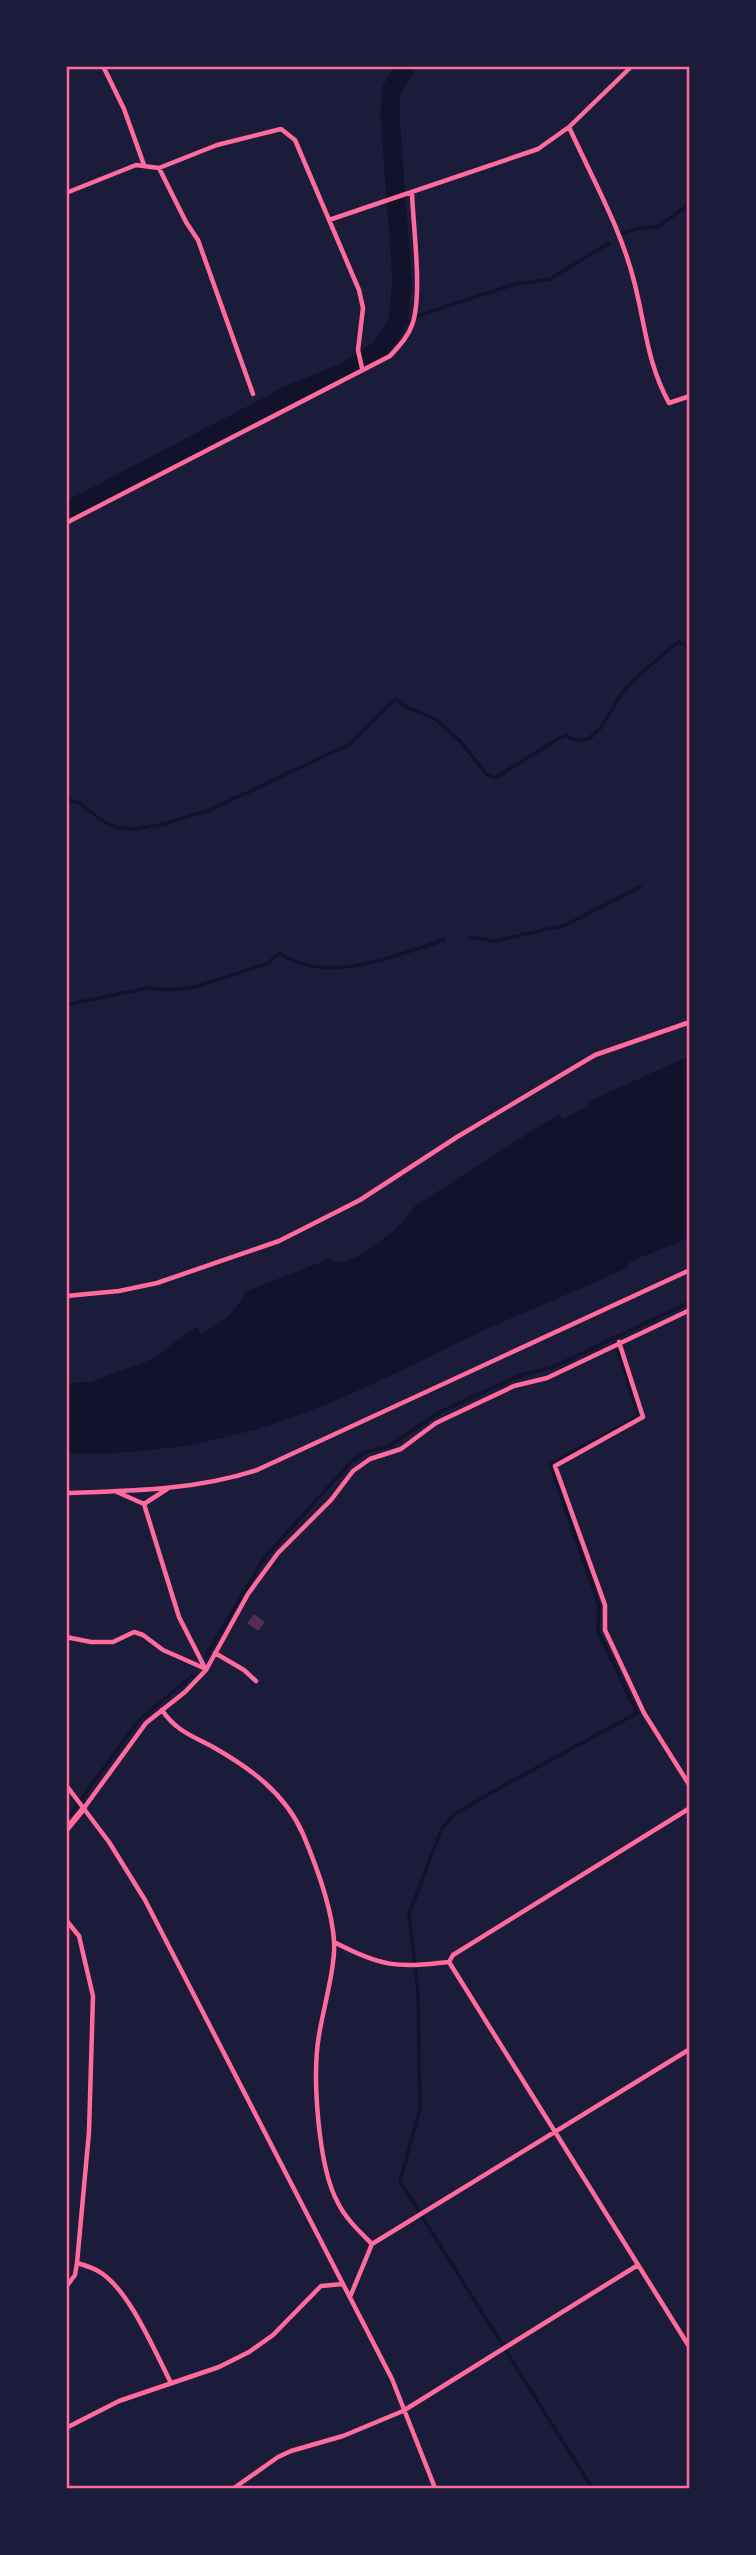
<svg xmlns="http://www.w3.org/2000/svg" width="756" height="2555" font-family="Cabin,sans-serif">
  <rect width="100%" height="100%" fill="#1b1b3a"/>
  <!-- water -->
  <path fill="#12122b" d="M 689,1056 L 689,1238 L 629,1262 L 629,1267 C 579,1290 528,1310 478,1333 C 415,1363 351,1397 285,1420 C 217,1444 139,1456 67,1453 L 67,1383 L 90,1382 L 150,1360 L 198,1326 L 199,1333 C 215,1330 241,1307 245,1292 L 329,1259 L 338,1263 L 360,1256 L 395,1230 L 415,1206 L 546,1122 L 560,1115 L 564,1119 L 589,1105 L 588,1102 Z"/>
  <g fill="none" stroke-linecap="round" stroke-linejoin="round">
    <!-- stream -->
    <path stroke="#12122b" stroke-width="3.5" d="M 623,233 L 639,228 L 657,227 L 690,204
      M 392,333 L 420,315 L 516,284 L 550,279 L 609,243
      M 66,798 L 81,804 L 101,820 L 117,828 L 136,829 L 164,824 L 210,810 L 350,744 L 395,699 L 408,708 L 435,719 L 461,742 L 487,775 L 495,778 L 556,740 L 566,735 C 573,740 579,742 587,739 C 604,731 610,709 621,695 C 636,675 659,659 678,642 L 690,647
      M 469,937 L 495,941 L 566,925 L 640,887
      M 66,1005 L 148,988 L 169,990 L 194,987 L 267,964 L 280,953 C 327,986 395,955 444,940
      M 206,1656 L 264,1558 L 352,1461 L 363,1453 L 389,1446 L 438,1413 L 518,1376 L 553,1367 L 690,1302
      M 66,1820 L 138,1721 L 192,1676
      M 592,2488 L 400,2181 L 420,2109 L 418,1993 L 409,1914 L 441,1830 L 452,1816 L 492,1792 L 637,1713 L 598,1631 L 599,1605 L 550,1464 L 639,1416 L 613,1337"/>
    <!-- river -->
    <path stroke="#12122b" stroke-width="19" d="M 66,512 L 293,393 L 343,373 L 378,351 L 392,333 L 398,320 L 402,280 L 390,115 L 391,91 L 406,66"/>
  </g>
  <!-- building -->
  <path fill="#542f53" d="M 254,1614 L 265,1622 L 258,1631 L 247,1623 Z"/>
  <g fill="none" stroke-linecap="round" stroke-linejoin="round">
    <!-- minor -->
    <path stroke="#ff6b9d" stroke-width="4.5" d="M 103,66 L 124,109 L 144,165
      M 569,127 C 592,178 622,230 635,285 C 646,329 647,362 669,403 L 690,396
      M 159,168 L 186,222 L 198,240 L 253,394
      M 66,193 L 136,165 L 159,168 L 217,145 L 281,129 L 295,140 L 359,290 L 363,308 L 358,350 L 362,368
      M 329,220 L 538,149 L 569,127 L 632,66
      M 66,523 L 390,356 C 399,346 408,337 412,325 C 423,296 413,226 412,193
      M 66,1296 L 119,1291 L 157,1283 L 279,1241 L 360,1200 L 457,1137 L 595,1055 L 690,1022
      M 619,1342 L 643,1417 L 555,1466 L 605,1605 L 605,1630 L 644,1713 L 690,1786
      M 117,1492 L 144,1504 L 179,1617 L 206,1670
      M 66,1493 C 131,1491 196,1490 257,1470 L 690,1270
      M 144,1504 L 167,1489
      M 66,1637 L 91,1642 L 113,1642 L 134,1632 L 143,1635 L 163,1650 L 206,1669
      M 215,1653 L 244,1670 L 256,1681
      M 162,1710 C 175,1730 192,1736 213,1747 C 250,1768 285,1793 303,1834 C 316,1865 332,1907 334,1941 C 336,1965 323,2010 319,2035 C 312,2076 318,2167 338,2203 C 346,2219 359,2231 372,2244
      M 66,1785 L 109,1842 L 145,1900 L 392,2379 L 435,2488
      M 84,1808 L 146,1723 L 185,1692 L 206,1670 L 248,1594 L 278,1553 L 331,1500 L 353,1471 L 370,1459 L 401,1449 L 436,1423 L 514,1386 L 547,1378 L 690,1310
      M 66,1920 L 79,1936 L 93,1996 L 89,2132 L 77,2263 L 75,2275 L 66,2287
      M 334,1942 C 382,1967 396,1968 449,1962 L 690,2348
      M 449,1962 L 453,1955 L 690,1808
      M 77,2263 C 84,2265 91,2267 98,2271 C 128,2287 155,2352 171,2383
      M 350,2297 L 372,2244 L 690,2049
      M 66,2428 L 119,2401 L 219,2367 L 249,2352 L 273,2335 L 321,2286 L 343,2284
      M 234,2488 L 278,2457 L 291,2451 L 343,2436 L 403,2411 L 638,2265"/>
    <!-- tertiary -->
    <path stroke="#ff6b9d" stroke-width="6" d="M 66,1830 L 84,1808"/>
  </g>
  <!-- border -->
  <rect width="756" height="2555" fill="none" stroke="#1b1b3a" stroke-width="136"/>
  <rect x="68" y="68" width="620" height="2419" fill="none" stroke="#ff6b9d" stroke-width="2.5"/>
</svg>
